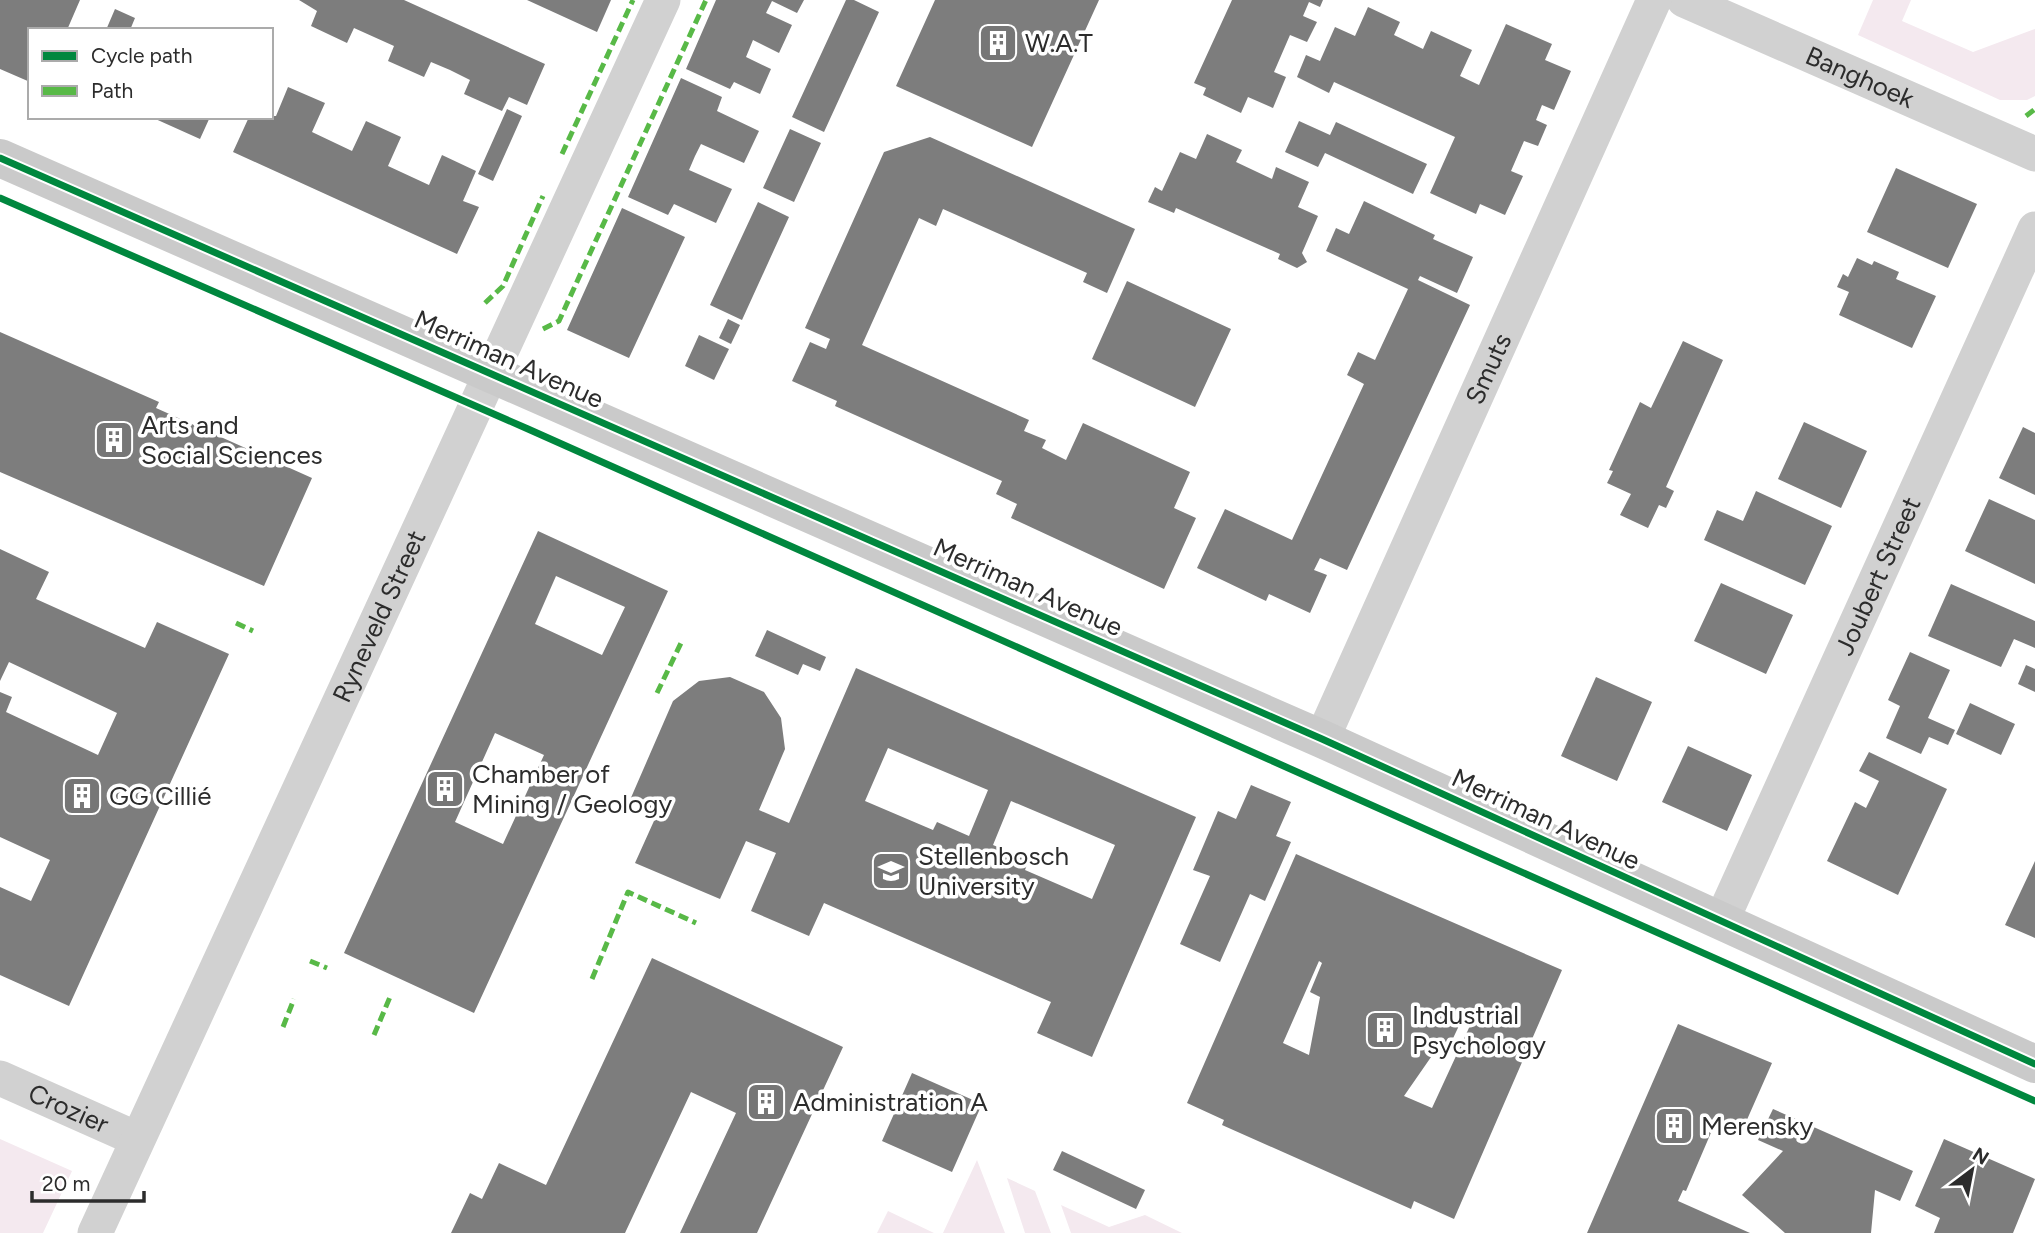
<svg xmlns="http://www.w3.org/2000/svg" width="2035" height="1233" font-family="Figtree,sans-serif">
  <rect width="100%" height="100%" fill="#fff"/>
  <!-- green -->
  <path fill="#f4e9ef" d="M 1873,0 L 1911,0 L 1902,21 L 1973,52 L 2035,29 L 2035,96 L 2027,100 L 2000,100 L 1858,35 Z
    M 0,1139 L 72,1171 L 43,1233 L 0,1233 Z
    M 977,1160 L 1005,1233 L 943,1233 Z
    M 1007,1178 L 1035,1191 L 1051,1233 L 1025,1233 Z
    M 1061,1205 L 1109,1227 L 1145,1215 L 1182,1233 L 1071,1233 Z
    M 888,1211 L 934,1233 L 877,1233 Z"/>
  <!-- building -->
  <path fill="#7d7d7d" fill-rule="evenodd" d="M 0,0 L 80,0 L 67,30 L 30,30 L 30,82 L 0,69 Z
    M 299,0 L 404,0 L 545,64 L 527,105 L 509,97 L 502,111 L 464,94 L 470,80 L 450,70 L 431,62 L 424,77 L 388,61 L 394,46 L 354,28 L 347,43 L 311,26 L 317,11 Z
    M 527,0 L 611,0 L 597,32 Z
    M 716,0 L 804,0 L 797,13 L 772,1 L 766,13 L 792,25 L 779,53 L 753,40 L 746,57 L 771,69 L 760,94 L 734,82 L 730,89 L 686,69 Z
    M 846,0 L 854,0 L 879,12 L 824,132 L 792,117 Z
    M 935,0 L 1099,0 L 1032,147 L 896,86 Z
    M 1232,0 L 1323,0 L 1320,7 L 1309,2 L 1303,16 L 1317,22 L 1307,42 L 1290,35 L 1274,72 L 1286,77 L 1273,108 L 1248,97 L 1241,113 L 1203,95 L 1206,88 L 1194,83 Z
    M 1368,7 L 1400,22 L 1394,35 L 1423,49 L 1431,31 L 1472,50 L 1460,76 L 1479,85 L 1506,24 L 1552,44 L 1545,60 L 1571,71 L 1554,110 L 1542,105 L 1536,120 L 1547,125 L 1538,146 L 1524,141 L 1511,171 L 1523,176 L 1505,215 L 1480,204 L 1476,214 L 1430,193 L 1455,137 L 1334,82 L 1329,93 L 1297,77 L 1306,55 L 1320,61 L 1335,27 L 1355,36 Z
    M 115,9 L 135,18 L 130,30 L 106,30 Z
    M 681,78 L 722,97 L 717,111 L 759,131 L 744,163 L 701,144 L 695,156 L 689,170 L 732,189 L 716,223 L 674,204 L 668,215 L 628,197 Z
    M 288,87 L 325,103 L 312,132 L 352,151 L 366,121 L 401,137 L 388,166 L 429,185 L 442,155 L 476,171 L 463,201 L 479,207 L 457,254 L 233,152 L 249,117 L 276,116 Z
    M 507,109 L 522,116 L 493,181 L 478,174 Z
    M 151,117 L 210,117 L 200,139 Z
    M 1299,121 L 1330,135 L 1336,122 L 1427,164 L 1413,194 L 1325,153 L 1318,167 L 1285,152 Z
    M 790,129 L 821,143 L 794,202 L 763,188 Z
    M 1207,134 L 1242,150 L 1236,162 L 1272,179 L 1276,167 L 1309,182 L 1298,207 L 1318,216 L 1302,253 L 1307,262 L 1297,268 L 1278,259 L 1280,254 L 1176,208 L 1174,213 L 1148,202 L 1155,187 L 1162,191 L 1180,152 L 1196,159 Z
    M 930,137 L 1135,229 L 1107,293 L 1083,282 L 1087,273 L 943,209 L 936,226 L 919,218 L 862,345 L 1029,420 L 1024,431 L 1046,440 L 1042,448 L 1066,460 L 1083,423 L 1190,472 L 1174,508 L 1196,518 L 1164,589 L 1011,518 L 1017,504 L 996,494 L 1002,481 L 835,406 L 837,401 L 792,381 L 810,342 L 826,349 L 830,339 L 805,328 L 884,152 Z
    M 1896,168 L 1977,204 L 1948,268 L 1867,232 Z
    M 1364,201 L 1435,235 L 1433,239 L 1473,257 L 1457,293 L 1420,276 L 1418,280 L 1470,305 L 1347,570 L 1320,558 L 1314,570 L 1327,575 L 1310,613 L 1269,594 L 1266,601 L 1197,568 L 1225,509 L 1292,540 L 1364,384 L 1347,375 L 1358,352 L 1375,360 L 1408,289 L 1326,251 L 1336,228 L 1349,234 Z
    M 758,202 L 789,217 L 742,320 L 710,305 Z
    M 622,208 L 685,237 L 629,358 L 567,330 Z
    M 1857,258 L 1872,265 L 1874,261 L 1899,272 L 1896,279 L 1936,296 L 1912,348 L 1839,315 L 1849,292 L 1837,287 L 1843,274 L 1848,277 Z
    M 1127,281 L 1231,329 L 1195,407 L 1092,359 Z
    M 728,319 L 740,325 L 731,344 L 719,338 Z
    M 0,332 L 159,402 L 156,408 L 312,478 L 264,586 L 0,472 Z
    M 699,335 L 729,349 L 714,380 L 685,366 Z
    M 1683,341 L 1723,360 L 1666,487 L 1674,491 L 1666,508 L 1659,505 L 1648,528 L 1620,515 L 1631,494 L 1607,483 L 1613,471 L 1609,470 L 1640,402 L 1651,408 Z
    M 1804,422 L 1867,451 L 1841,508 L 1778,479 Z
    M 2023,427 L 2035,433 L 2035,495 L 1999,478 Z
    M 1756,491 L 1832,526 L 1805,585 L 1704,540 L 1717,510 L 1743,521 Z
    M 1989,499 L 2035,520 L 2035,584 L 1965,551 Z
    M 538,531 L 668,591 L 474,1013 L 344,953 ZM 556,576 L 625,607 L 602,655 L 535,624 ZM 495,733 L 544,755 L 503,844 L 455,822 Z
    M 0,549 L 49,572 L 36,599 L 145,648 L 157,622 L 229,654 L 69,1006 L 0,975 L 0,887 L 31,901 L 50,860 L 0,837 L 0,692 L 12,697 L 6,712 L 98,755 L 117,713 L 9,662 L 0,681 Z
    M 1721,583 L 1793,615 L 1766,674 L 1694,641 Z
    M 1951,584 L 2035,621 L 2035,648 L 2014,639 L 2001,667 L 1928,636 Z
    M 767,630 L 826,657 L 820,671 L 803,664 L 798,675 L 755,656 Z
    M 1910,652 L 1950,670 L 1928,718 L 1955,730 L 1948,745 L 1929,737 L 1921,754 L 1886,738 L 1900,706 L 1888,700 Z
    M 2026,665 L 2035,669 L 2035,692 L 2018,684 Z
    M 856,668 L 1196,817 L 1092,1057 L 1037,1033 L 1051,1002 L 824,903 L 809,936 L 751,911 L 776,853 L 746,841 L 720,899 L 635,863 L 658,812 L 630,800 L 673,701 L 699,681 L 730,677 L 764,692 L 781,718 L 785,749 L 759,810 L 789,823 ZM 888,748 L 988,790 L 969,836 L 937,822 L 933,830 L 865,801 ZM 1011,801 L 1115,845 L 1092,899 L 1025,870 L 1029,860 L 993,845 Z
    M 1596,677 L 1652,702 L 1617,781 L 1561,756 Z
    M 1970,703 L 2015,724 L 2001,755 L 1956,734 Z
    M 1688,746 L 1752,775 L 1727,831 L 1662,802 Z
    M 1869,752 L 1947,789 L 1898,895 L 1827,861 L 1855,802 L 1866,808 L 1879,781 L 1859,771 Z
    M 1251,785 L 1291,802 L 1276,836 L 1291,842 L 1265,901 L 1250,894 L 1220,962 L 1180,944 L 1210,876 L 1193,870 L 1218,811 L 1236,819 Z
    M 1296,854 L 1562,970 L 1454,1219 L 1414,1201 L 1411,1209 L 1222,1125 L 1224,1120 L 1187,1103 ZM 1319,961 L 1322,963 L 1310,992 L 1320,997 L 1309,1055 L 1283,1043 ZM 1465,1013 L 1474,1017 L 1432,1108 L 1404,1096 L 1438,1047 L 1447,1051 Z
    M 2035,861 L 2035,938 L 2005,925 Z
    M 652,958 L 843,1047 L 757,1233 L 680,1233 L 736,1113 L 691,1092 L 625,1233 L 451,1233 L 470,1193 L 482,1199 L 499,1163 L 546,1185 Z
    M 1678,1024 L 1772,1063 L 1742,1131 L 1716,1121 L 1686,1191 L 1683,1190 L 1678,1201 L 1750,1233 L 1587,1233 Z
    M 912,1073 L 982,1104 L 952,1172 L 882,1141 Z
    M 1773,1109 L 1913,1171 L 1900,1201 L 1875,1190 L 1871,1233 L 1785,1233 L 1742,1195 L 1783,1151 L 1758,1140 Z
    M 1944,1139 L 2035,1179 L 2013,1233 L 1934,1233 L 1940,1218 L 1915,1206 Z
    M 1062,1151 L 1145,1190 L 1136,1209 L 1053,1170 Z"/>
  <g fill="none" stroke-linecap="round" stroke-linejoin="round">
    <!-- street -->
    <g stroke="#d1d1d1" stroke-width="35">
      <path id="s1" d="M 1684,0 L 2035,154"/>
      <path id="s2" d="M 1322,739 L 1654,0"/>
      <path id="s3" d="M 1721,922 L 2035,229"/>
      <path id="s4" d="M 0,1078 L 137,1139"/>
      <path id="s5" d="M 95,1233 L 663,0"/>
    </g>
    <!-- secondary -->
    <path stroke="#cacaca" stroke-width="38" d="M 0,158 L 1322,739 L 2035,1064"/>
    <!-- quiet -->
    <path stroke="#58b947" stroke-width="5" stroke-dasharray="10 5" stroke-linecap="butt" d="M 2026,116 L 2035,109
      M 562,154 L 633,0
      M 485,303 L 503,286 L 543,196
      M 543,329 L 559,321 L 706,0
      M 236,623 L 253,631
      M 657,693 L 682,641
      M 310,961 L 327,968
      M 592,979 L 628,892 L 696,923
      M 283,1027 L 294,999
      M 374,1035 L 390,997"/>
    <!-- cycleway casing -->
    <g stroke="#fff" stroke-width="11">
      <path id="cycleway" d="M 0,158 L 1322,739 L 2035,1064
        M 0,198 L 528,429 L 2035,1101"/>
    </g>
    <!-- cycleway -->
    <use href="#cycleway" stroke="#00873e" stroke-width="7"/>
  </g>
  <!-- icons -->
  <defs>
    <g id="building-square" transform="scale(2.0125)"><rect x="-9" y="-9" width="18" height="18" rx="4" fill="#767676" stroke="#fff"/><path d="M-4-6H4V6H1V3H-1V6H-4ZM-2.5-4.3h1.7v1.8h-1.7ZM.8-4.3h1.7v1.8H.8ZM-2.5-1h1.7V.8h-1.7ZM.8-1h1.7V.8H.8Z" fill="#fff"/></g>
    <g id="university-square" transform="scale(2.0125)"><rect x="-9" y="-9" width="18" height="18" rx="4" fill="#767676" stroke="#fff"/><path d="M0-5L7-2L0 1L-7-2ZM-4 1L0 2.5L4 1V4Q0 6-4 4Z" fill="#fff"/></g>
  </defs>
  <g fill-rule="evenodd">
    <use href="#building-square" x="998" y="43"/>
    <use href="#building-square" x="114" y="440"/>
    <use href="#building-square" x="445" y="789"/>
    <use href="#building-square" x="82" y="796"/>
    <use href="#university-square" x="891" y="871"/>
    <use href="#building-square" x="1385" y="1030"/>
    <use href="#building-square" x="766" y="1102"/>
    <use href="#building-square" x="1674" y="1126"/>
  </g>
  <g text-anchor="middle" stroke-width="7" stroke-linejoin="round" paint-order="stroke">
    <!-- poi labels -->
    <g font-size="26" fill="#2c2c2c" stroke="#fff" text-anchor="start">
      <text x="1025" y="52">W.A.T</text>
      <text x="141" y="434">Arts and<tspan x="141" dy="30">Social Sciences</tspan></text>
      <text x="472" y="783">Chamber of<tspan x="472" dy="30">Mining / Geology</tspan></text>
      <text x="109" y="805">GG Cillié</text>
      <text x="918" y="865">Stellenbosch<tspan x="918" dy="30">University</tspan></text>
      <text x="1412" y="1024">Industrial<tspan x="1412" dy="30">Psychology</tspan></text>
      <text x="793" y="1111">Administration A</text>
      <text x="1701" y="1135">Merensky</text>
    </g>
    <!-- street labels -->
    <g font-size="26" fill="#2c2c2c" stroke="#fff">
      <text dy="9" stroke="none"><textPath href="#s1" startOffset="192">Banghoek</textPath></text>
      <text transform="translate(509 359) rotate(24)" y="9">Merriman Avenue</text>
      <text dy="9" stroke="none"><textPath href="#s2" startOffset="406">Smuts</textPath></text>
      <text dy="9" stroke="none"><textPath href="#s3" startOffset="380">Joubert Street</textPath></text>
      <text transform="translate(1028 587) rotate(24)" y="9">Merriman Avenue</text>
      <text dy="9" stroke="none"><textPath href="#s5" startOffset="679">Ryneveld Street</textPath></text>
      <text transform="translate(1546 819) rotate(25)" y="9">Merriman Avenue</text>
      <text dy="9" stroke="none"><textPath href="#s4" startOffset="75">Crozier</textPath></text>
    </g>
  </g>
  <!-- legend -->
  <rect x="28" y="28" width="245" height="91" fill="#ffffff" stroke="#ababab" stroke-width="2"/>
  <rect x="42" y="51" width="35" height="10" fill="#00873e" stroke="#ababab" stroke-width="2"/>
  <text x="91" y="63" font-size="21" fill="#2c2c2c">Cycle path</text>
  <rect x="42" y="86" width="35" height="10" fill="#58b947" stroke="#ababab" stroke-width="2"/>
  <text x="91" y="98" font-size="21" fill="#2c2c2c">Path</text>
  <!-- north arrow -->
  <g transform="translate(1972 1170) rotate(32)" stroke="#ffffff" stroke-width="5" paint-order="stroke">
  <path d="M0-5L12 26L0 18L-12 26Z" fill="#2c2c2c"/>
  <text y="-10" font-size="19" font-weight="bold" text-anchor="middle" fill="#2c2c2c">N</text>
  </g>
  <!-- scale -->
  <path d="M32 1191v10h112v-10" fill="none" stroke="#2c2c2c" stroke-width="3.5"/>
  <text x="42" y="1191" font-size="21" fill="#2c2c2c" stroke="#ffffff" stroke-width="5" paint-order="stroke">20 m</text>
</svg>
